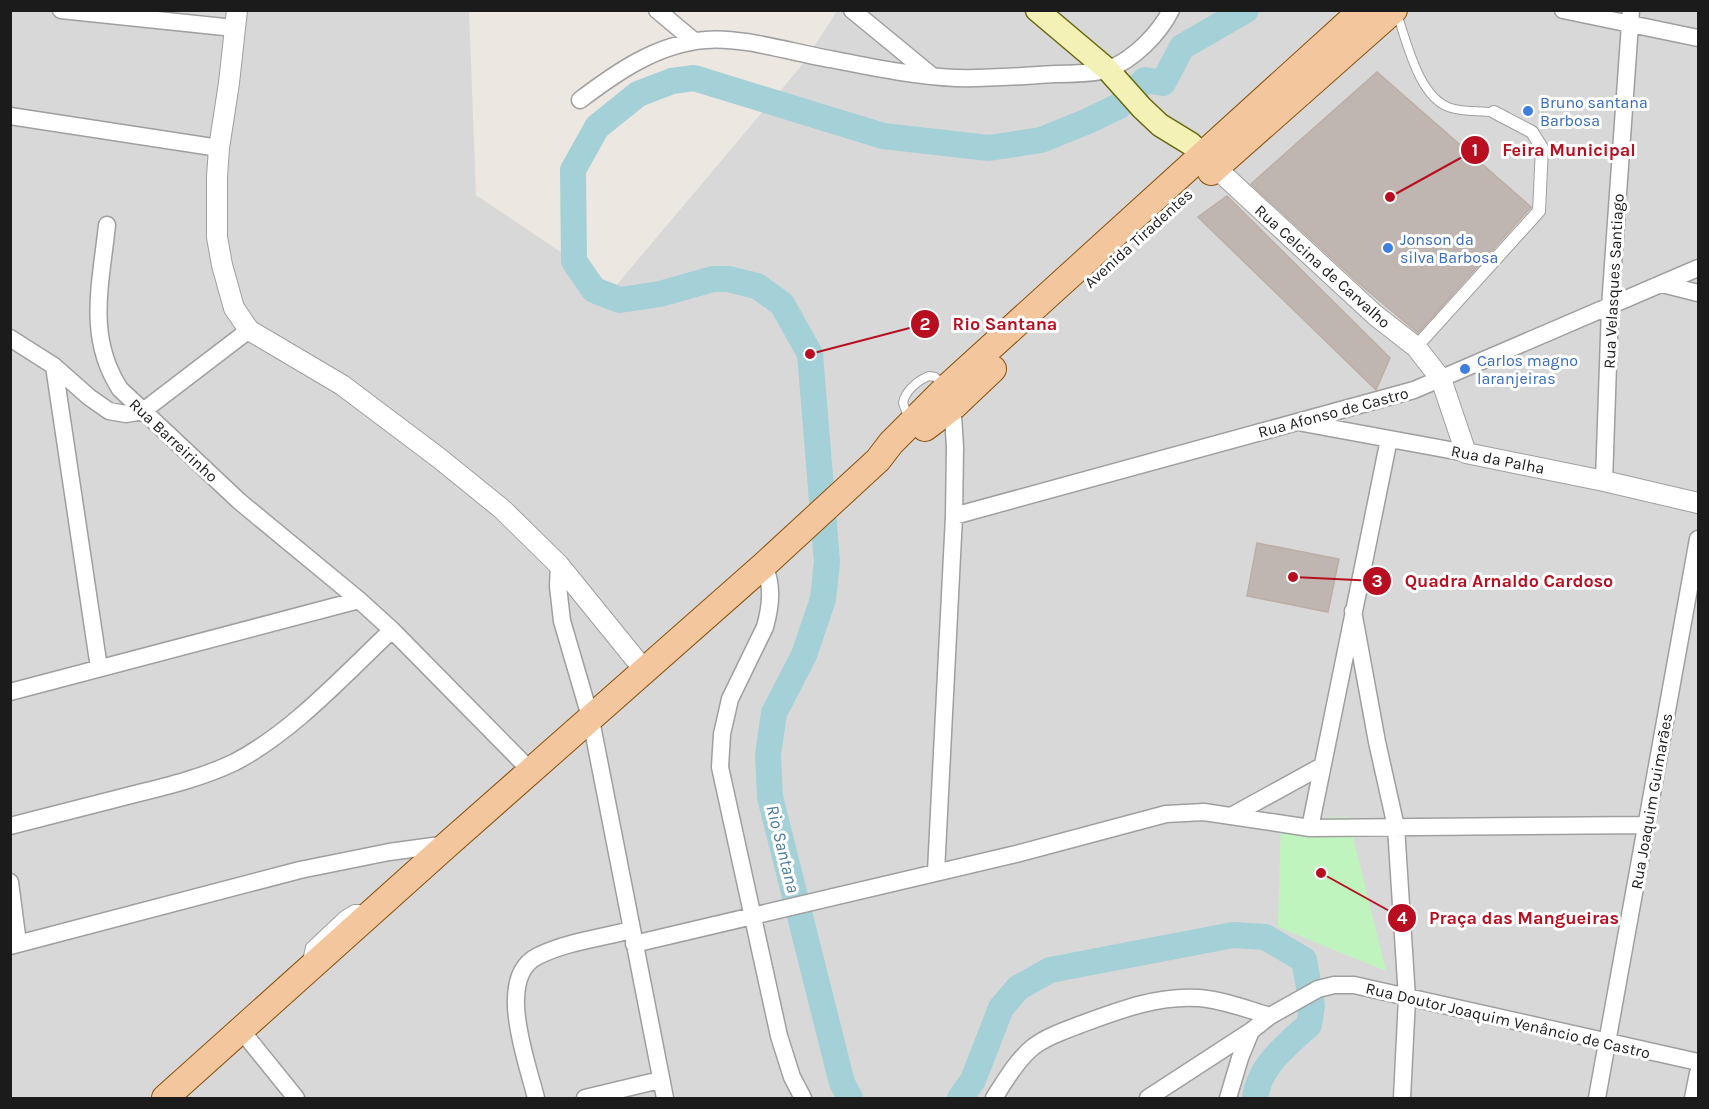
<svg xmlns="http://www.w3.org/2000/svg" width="1709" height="1109" font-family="Karla,sans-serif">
  <rect width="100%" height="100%" fill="#ece7e1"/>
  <!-- residential -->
  <path fill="#d9d8d8" d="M 10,11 L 469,11 L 476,195 L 614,288 L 802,65 L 837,11 L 1698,11 L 1698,1098 L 11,1098 Z"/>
  <!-- park -->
  <path fill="#c0f4bf" d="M 1348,817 L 1386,971 L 1278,927 L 1281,820 Z"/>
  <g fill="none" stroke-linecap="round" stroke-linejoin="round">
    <!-- river -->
    <path stroke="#a4d0d7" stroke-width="26" d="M 850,1098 L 842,1083 L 770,797 L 768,755 L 774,713 L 804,655 L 823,599 L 827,562 L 810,354 L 782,304 L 757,286 L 728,279 L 713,279 L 660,294 L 620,300 L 594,290 L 574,261 L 573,170 L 597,127 L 638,94 L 672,81 L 694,78 L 883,136 L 989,148 L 1041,140 L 1088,121 L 1119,106 L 1145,80 L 1163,83 L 1182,47 L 1246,10
      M 960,1098 L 973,1080 L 1001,1008 L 1018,988 L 1050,970 L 1233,935 L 1265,937 L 1304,960 L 1312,1005 L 1309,1025 C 1286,1045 1259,1067 1255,1098"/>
  </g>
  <!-- building -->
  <path fill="#c0b6b1" stroke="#bcada5" stroke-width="1.5" d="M 1377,72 L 1531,207 L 1418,333 L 1362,286 L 1251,184 Z
    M 1227,196 L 1390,358 L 1376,390 L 1198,217 Z
    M 1257,543 L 1339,559 L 1328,612 L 1247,596 Z"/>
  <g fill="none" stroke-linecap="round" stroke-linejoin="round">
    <!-- service casing -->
    <g stroke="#9f9f9f" stroke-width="10">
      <path id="service" d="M 1397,14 C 1407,42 1419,99 1451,108 C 1464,112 1480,111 1494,112
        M 912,419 L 906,411 L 903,403 C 905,391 918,380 929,376 L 935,377 L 945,385
        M 307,961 L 310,947 L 344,915 L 354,909 L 367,909"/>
    </g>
    <!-- pedestrian casing -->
    <g stroke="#9f9f9f" stroke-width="14">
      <path id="pedestrian" d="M 1416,347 L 1539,211 L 1542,148 L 1532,132 L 1494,112"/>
    </g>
    <!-- minor casing -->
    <g stroke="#9f9f9f" stroke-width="19">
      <path id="minor" d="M 61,10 L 234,28
        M 657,10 L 694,41
        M 852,10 L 931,75
        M 1563,10 L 1698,38
        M 580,100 C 617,72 657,44 705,40 C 740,36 794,53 830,59 C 871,67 914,76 956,78 C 989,79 1022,76 1055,74 C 1068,74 1098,73 1109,69 C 1134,59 1159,34 1171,10
        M 10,116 L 219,148
        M 107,225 C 101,283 86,337 120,389 L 239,501 L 359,600
        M 1662,284 L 1698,293
        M 10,338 L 54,366 L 89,397 L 109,411 L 126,414 L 143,411 L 249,330
        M 54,366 L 99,668
        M 1303,423 L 1466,453
        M 1604,481 L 1610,307 L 1631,10
        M 954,516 L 1414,390 L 1698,268
        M 559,565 L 558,586 L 562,621 L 591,720 L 665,1098
        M 764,565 C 773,586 771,605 765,627 L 730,699 L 722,734 L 720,767 L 779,1036 L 792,1077 L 803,1098
        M 1353,611 L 1377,742 L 1396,827 L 1407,998 L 1402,1098
        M 10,692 L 359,600 L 392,630 L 531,771
        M 1231,816 L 1322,766
        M 10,826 C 52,815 93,805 135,794 C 168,786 204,777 235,762 C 294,731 344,675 392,630
        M 1310,828 L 1389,439
        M 936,872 L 954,516 L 955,447 L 952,400
        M 10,882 L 18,943
        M 634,944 L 1016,854 L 1166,814 L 1204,812 L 1310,828 L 1647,825
        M 10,946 L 300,870 L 389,852 L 448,844
        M 241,1030 L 296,1098
        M 536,1098 C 528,1064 494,977 538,956 C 566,942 601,938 631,930
        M 585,1098 L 660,1080
        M 994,1098 C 1005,1081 1017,1060 1033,1047 C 1046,1037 1063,1031 1079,1025 C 1117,1011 1157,995 1199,998 C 1223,1000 1246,1009 1270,1016
        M 1148,1098 L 1251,1031 L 1270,1016 L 1318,989 L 1334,985 L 1354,985 L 1698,1062
        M 1228,1098 L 1240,1058 L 1251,1031
        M 1597,1098 L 1698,539
        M 1693,1098 L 1698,1073"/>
    </g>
    <!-- tertiary casing -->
    <g stroke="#9f9f9f" stroke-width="22">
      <path id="tertiary" d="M 237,10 L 229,83 L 219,148 L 217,177 L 217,237 L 222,265 L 234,308 L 249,330 L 342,385 L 439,458 L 502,509 L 559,565 L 645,671
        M 1216,168 L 1375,315 L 1416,347 L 1441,379 L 1466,453 L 1604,481 L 1698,503"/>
    </g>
    <!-- secondary casing -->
    <g stroke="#67680c" stroke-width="25">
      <path id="secondary" d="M 1037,10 L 1108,70 L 1142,108 L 1160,125 L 1191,144 L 1215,167"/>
    </g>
    <!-- primary casing -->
    <g stroke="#88520a" stroke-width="28">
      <path id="primary" d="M 1211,172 L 1394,10
        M 925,428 L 954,406 L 993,369
        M 165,1098 L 448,844 L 764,565 L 878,460 L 891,443 L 947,387 L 1362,10"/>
    </g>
    <!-- service -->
    <use href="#service" stroke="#fff" stroke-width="8"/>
    <!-- pedestrian -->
    <use href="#pedestrian" stroke="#fff" stroke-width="12"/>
    <!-- minor -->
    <use href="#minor" stroke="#fff" stroke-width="16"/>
    <!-- tertiary -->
    <use href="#tertiary" stroke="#fff" stroke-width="20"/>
    <!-- secondary -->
    <use href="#secondary" stroke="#f4f1b7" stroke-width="22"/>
    <!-- primary -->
    <use href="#primary" stroke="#f4c69d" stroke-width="26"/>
  </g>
  <!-- markers -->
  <g fill="#3f7fe0" stroke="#fff" stroke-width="2">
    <circle cx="1528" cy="111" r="6"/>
    <circle cx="1388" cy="248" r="6"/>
    <circle cx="1465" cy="369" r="6"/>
  </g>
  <g text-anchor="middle" stroke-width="6" stroke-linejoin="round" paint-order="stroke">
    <!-- shop labels -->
    <g font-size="16" fill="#366cbe" stroke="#fff" text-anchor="start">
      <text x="1540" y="108">Bruno santana<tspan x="1540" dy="18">Barbosa</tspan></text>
      <text x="1400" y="245">Jonson da<tspan x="1400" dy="18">silva Barbosa</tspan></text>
      <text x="1477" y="366">Carlos magno<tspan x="1477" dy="18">laranjeiras</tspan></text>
    </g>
    <!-- street labels -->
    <g font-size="16" fill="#1b1b1b" stroke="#fff">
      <text transform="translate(1138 238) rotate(-42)" y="6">Avenida Tiradentes</text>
      <text transform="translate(1323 266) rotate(42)" y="6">Rua Celcina de Carvalho</text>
      <text transform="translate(1613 281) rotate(-87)" y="6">Rua Velasques Santiago</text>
      <text transform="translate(1333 412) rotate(-15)" y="6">Rua Afonso de Castro</text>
      <text transform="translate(174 440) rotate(43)" y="6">Rua Barreirinho</text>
      <text transform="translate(1498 459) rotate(11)" y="6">Rua da Palha</text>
      <text transform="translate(1651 801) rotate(-80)" y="6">Rua Joaquim Guimarães</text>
      <text transform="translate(1508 1020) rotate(13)" y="6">Rua Doutor Joaquim Venâncio de Castro</text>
    </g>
    <!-- water labels -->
    <g font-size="18" font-style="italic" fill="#4c7b9c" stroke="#fff">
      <text transform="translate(783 849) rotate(76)" y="6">Rio Santana</text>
    </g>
  </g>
  <!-- callouts -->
  <path fill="none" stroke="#b80e1f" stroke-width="2" d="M1390 197L1475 150M810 354L925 324M1293 577L1377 581M1321 873L1402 918"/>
  <g fill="#b80e1f" stroke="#fff" stroke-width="2">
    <circle cx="1390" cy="197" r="6"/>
    <circle cx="810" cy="354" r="6"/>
    <circle cx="1293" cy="577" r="6"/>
    <circle cx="1321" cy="873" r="6"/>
    <circle cx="1475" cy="150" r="15"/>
    <circle cx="925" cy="324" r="15"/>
    <circle cx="1377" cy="581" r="15"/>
    <circle cx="1402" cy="918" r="15"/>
  </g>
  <g font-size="18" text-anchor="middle" font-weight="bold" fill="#fff">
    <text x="1475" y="156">1</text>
    <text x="925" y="330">2</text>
    <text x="1377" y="587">3</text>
    <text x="1402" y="924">4</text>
  </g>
  <g font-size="18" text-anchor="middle" font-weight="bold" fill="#b80e1f" stroke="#fff" stroke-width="6" stroke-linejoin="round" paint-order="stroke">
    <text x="1569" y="156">Feira Municipal</text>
    <text x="1005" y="330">Rio Santana</text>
    <text x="1509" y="587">Quadra Arnaldo Cardoso</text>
    <text x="1524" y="924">Praça das Mangueiras</text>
  </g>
  <!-- border -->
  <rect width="1709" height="1109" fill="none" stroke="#1b1b1b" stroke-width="24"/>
</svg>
